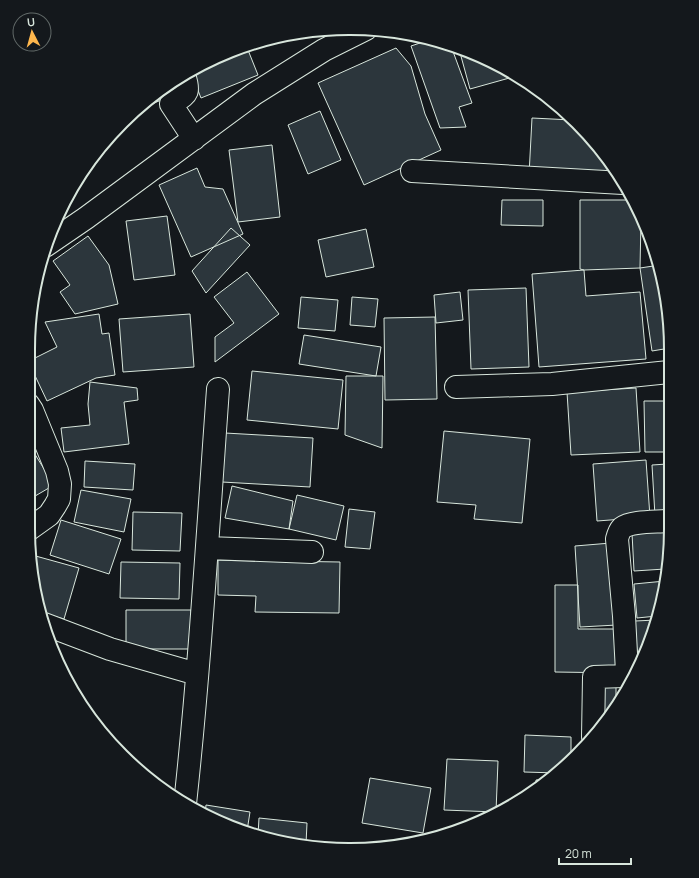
<svg xmlns="http://www.w3.org/2000/svg" width="699" height="878" font-family="Manrope,sans-serif">
  <rect width="100%" height="100%" fill="#14181c"/>
  <!-- building -->
  <path fill="#2c363c" stroke="#d8e6dc" d="M 279,37 L 255,49 L 253,44 Z
    M 432,39 L 451,46 L 472,103 L 459,107 L 466,127 L 440,128 L 411,46 Z
    M 246,45 L 258,75 L 201,98 L 190,70 Z
    M 396,48 L 411,66 L 425,114 L 441,150 L 364,185 L 318,83 Z
    M 459,49 L 492,61 L 513,74 L 513,77 L 470,89 Z
    M 180,78 L 185,91 L 146,106 Z
    M 320,111 L 341,160 L 308,174 L 288,125 Z
    M 532,118 L 572,120 L 591,138 L 617,173 L 529,175 Z
    M 272,145 L 280,217 L 238,222 L 229,150 Z
    M 197,168 L 205,187 L 223,189 L 243,234 L 191,257 L 159,185 Z
    M 502,200 L 543,200 L 543,226 L 501,225 Z
    M 580,200 L 632,200 L 641,221 L 640,268 L 584,270 L 580,269 Z
    M 167,216 L 175,275 L 134,280 L 126,221 Z
    M 231,228 L 250,245 L 206,293 L 192,271 Z
    M 366,229 L 374,267 L 326,277 L 318,240 Z
    M 88,236 L 109,265 L 118,304 L 75,314 L 60,292 L 70,285 L 53,261 Z
    M 660,265 L 670,328 L 670,348 L 652,351 L 640,268 Z
    M 584,270 L 586,296 L 640,292 L 646,359 L 539,367 L 532,274 Z
    M 247,272 L 279,314 L 215,362 L 215,337 L 234,323 L 214,297 Z
    M 526,288 L 529,367 L 471,369 L 468,290 Z
    M 460,292 L 463,320 L 436,323 L 434,295 Z
    M 301,297 L 338,300 L 335,331 L 298,328 Z
    M 352,297 L 378,299 L 375,327 L 350,325 Z
    M 99,314 L 102,334 L 109,333 L 115,375 L 96,378 L 47,401 L 29,363 L 29,361 L 57,347 L 45,322 Z
    M 190,314 L 194,367 L 123,372 L 119,319 Z
    M 435,317 L 437,399 L 385,400 L 384,318 Z
    M 304,335 L 381,347 L 376,376 L 299,364 Z
    M 252,371 L 343,380 L 338,429 L 247,420 Z
    M 346,376 L 383,376 L 382,448 L 345,435 Z
    M 90,382 L 137,388 L 138,400 L 124,402 L 129,444 L 64,452 L 61,428 L 90,425 L 88,404 Z
    M 636,388 L 640,452 L 571,455 L 567,392 Z
    M 644,401 L 669,401 L 668,452 L 645,452 Z
    M 444,431 L 530,439 L 522,523 L 474,519 L 476,505 L 437,502 Z
    M 225,433 L 313,438 L 310,487 L 222,482 Z
    M 28,443 L 54,485 L 30,499 L 28,496 Z
    M 646,460 L 650,517 L 597,521 L 593,464 Z
    M 85,461 L 135,464 L 133,490 L 84,487 Z
    M 667,464 L 666,515 L 655,516 L 652,465 Z
    M 232,486 L 293,501 L 289,529 L 225,518 Z
    M 81,490 L 131,499 L 124,532 L 74,522 Z
    M 297,495 L 344,506 L 336,540 L 289,529 Z
    M 28,502 L 34,509 L 28,513 Z
    M 349,509 L 375,512 L 370,549 L 345,547 Z
    M 133,512 L 182,513 L 180,551 L 132,550 Z
    M 61,520 L 121,539 L 109,574 L 50,555 Z
    M 666,531 L 665,569 L 634,571 L 632,533 Z
    M 611,543 L 617,625 L 580,627 L 575,546 Z
    M 32,555 L 79,568 L 64,619 L 39,612 Z
    M 218,560 L 340,562 L 339,613 L 255,612 L 256,596 L 218,595 Z
    M 121,562 L 180,563 L 179,599 L 120,598 Z
    M 665,581 L 665,591 L 657,616 L 637,618 L 634,584 Z
    M 555,585 L 578,585 L 578,629 L 623,629 L 623,673 L 555,672 Z
    M 126,610 L 191,610 L 191,649 L 126,649 Z
    M 656,620 L 646,652 L 646,653 L 637,654 L 635,621 Z
    M 644,656 L 636,670 L 632,657 Z
    M 601,681 L 616,681 L 616,704 L 605,724 L 601,728 Z
    M 525,735 L 571,737 L 571,760 L 558,773 L 524,772 Z
    M 447,759 L 498,761 L 496,812 L 444,810 Z
    M 370,778 L 431,788 L 423,833 L 362,823 Z
    M 549,779 L 536,789 L 536,780 Z
    M 206,805 L 250,812 L 247,831 L 205,814 Z
    M 259,818 L 307,823 L 306,844 L 266,839 L 258,835 Z"/>
  <g fill="none" stroke-linecap="round" stroke-linejoin="round">
    <!-- minor casing -->
    <g stroke="#d8e6dc" stroke-width="24">
      <path id="minor" d="M 184,75 C 191,95 186,94 171,104 L 194,139
        M 412,171 L 623,183
        M 45,246 L 86,218 L 254,94 L 324,50 L 366,29
        M 456,387 L 552,384 L 669,372
        M 28,530 L 49,515 L 55,506 L 59,499 L 60,484 L 57,471 L 32,410 L 28,404
        M 207,548 L 312,552
        M 44,624 L 110,649 L 197,674
        M 593,737 L 594,677 L 624,676 L 626,675 L 627,672 L 624,616 L 617,539 C 618,535 619,531 622,528 C 631,521 655,522 666,521
        M 185,804 C 200,666 208,527 218,389"/>
    </g>
    <!-- minor -->
    <use href="#minor" stroke="#14181c" stroke-width="22"/>
  </g>
  <!-- crop -->
  <path d="M0 0H699V878H0ZM349 35H350A314 314 0 0 1 664 349V529A314 314 0 0 1 350 843H349A314 314 0 0 1 35 529V349A314 314 0 0 1 349 35Z" fill="#14181c" fill-rule="evenodd"/>
  <path fill="none" stroke="#d8e6dc" stroke-width="2" d="M349 35H350A314 314 0 0 1 664 349V529A314 314 0 0 1 350 843H349A314 314 0 0 1 35 529V349A314 314 0 0 1 349 35Z"/>
  <!-- north arrow -->
  <g transform="translate(32 32) rotate(354)"><circle r="19" fill="#14181c" stroke="#626a69"/>
  <path d="M0-3L7 15L0 10L-7 15Z" fill="#ffb74d"/>
  <text y="-6" font-size="11" font-weight="bold" text-anchor="middle" fill="#d8e6dc">U</text>
  </g>
  <!-- scale -->
  <path d="M559 858v6h72v-6" fill="none" stroke="#d8e6dc" stroke-width="2"/>
  <text x="565" y="858" font-size="12" fill="#d8e6dc" stroke="#14181c" stroke-width="3" paint-order="stroke">20 m</text>
</svg>
